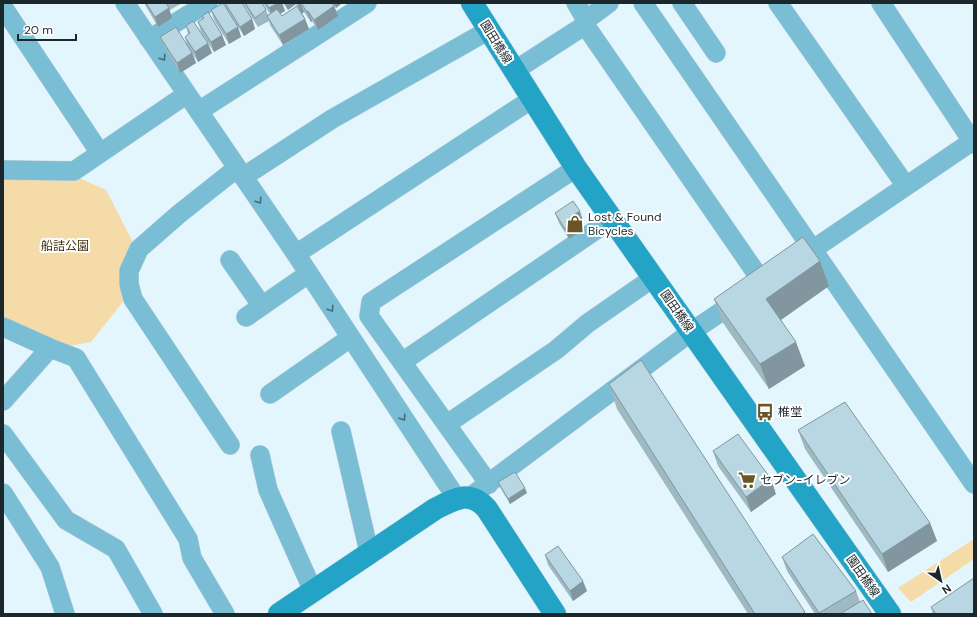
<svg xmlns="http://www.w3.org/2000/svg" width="977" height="617" font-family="'DM Sans','Noto Sans JP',sans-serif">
  <rect width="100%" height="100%" fill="#e3f6fd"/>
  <!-- green -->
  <path fill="#f5dba7" d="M 3,177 L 77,177 L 106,190 L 134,244 L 126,298 L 91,342 L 69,346 L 3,320 Z
    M 974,539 L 974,559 L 911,602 L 898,588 Z"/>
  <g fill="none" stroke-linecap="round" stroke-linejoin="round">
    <!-- street casing -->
    <g stroke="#bfd1d7" stroke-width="20">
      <path id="street" d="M 125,3 L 296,254 L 457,499
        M 576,3 L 586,20
        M 643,3 L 974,484
        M 682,3 L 716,53
        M 778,3 L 906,186
        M 881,3 L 974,144
        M 3,7 L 100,153
        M 585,25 L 763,283
        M 149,39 L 208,3
        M 514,71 L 579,29 L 585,25 L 586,20 L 609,3
        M 199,111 L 367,3
        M 3,170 L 74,171 L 187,94
        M 243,177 L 332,119 L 489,30
        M 296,254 L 532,99
        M 230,260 L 262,306
        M 790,265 L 974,140
        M 246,317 L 308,274
        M 3,327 L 50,348
        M 402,362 L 612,219
        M 270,394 L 350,338
        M 3,401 L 50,348 L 76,358 L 188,539 L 192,558 L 225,614
        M 447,424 L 556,350 L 588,323 L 653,278
        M 341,431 L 369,552
        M 3,434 L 66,520 L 116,549 L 153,614
        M 230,445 L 133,299 L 129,284 L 129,271 L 139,249 L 179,214 L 237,168
        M 260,455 L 268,490 L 313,591
        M 489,484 L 369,316 L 371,302 L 576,168
        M 3,493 L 50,567 L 65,614
        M 470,497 L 691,332 L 740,299"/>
    </g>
    <!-- secondary casing -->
    <g stroke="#bfd1d7" stroke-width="23">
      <path id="secondary" d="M 472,3 L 576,168 L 890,614
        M 279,614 L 435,509 C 455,499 470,489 487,509 L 555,614"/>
    </g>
    <!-- street -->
    <use href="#street" stroke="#7abed5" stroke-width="19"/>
    <!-- secondary -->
    <use href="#secondary" stroke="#23a3c6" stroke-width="22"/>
  </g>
  <!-- wall -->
  <path fill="#9eb9c2" d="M 144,3 L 182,3 L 170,10 L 169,10 L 172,18 L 158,27 Z
    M 224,3 L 242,3 L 252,19 L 255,29 L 244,36 L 226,7 Z
    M 243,3 L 262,3 L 266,10 L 268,15 L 270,14 L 263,3 L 282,3 L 285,11 L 280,14 L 282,16 L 297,6 L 296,4 L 288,10 L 283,3 L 342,3 L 336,8 L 334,6 L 338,16 L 318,30 L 312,21 L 311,22 L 304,12 L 302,13 L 305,19 L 309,29 L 283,45 L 270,25 L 269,21 L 258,27 Z
    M 211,10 L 238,27 L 241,37 L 229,44 L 214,20 Z
    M 202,16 L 226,45 L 214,52 L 201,32 L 198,22 L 203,18 Z
    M 186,26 L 212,53 L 198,62 L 193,54 L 196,63 L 180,73 L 164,46 L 160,37 L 187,45 L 185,37 L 188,34 Z
    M 555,213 L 583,221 L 580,223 L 583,230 L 569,239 L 559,223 Z
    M 829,286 L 781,320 L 805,366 L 769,389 L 723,323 L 714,299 Z
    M 609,384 L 805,612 L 805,614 L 748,614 L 617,409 Z
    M 798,430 L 930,523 L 937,541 L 888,572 L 805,449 Z
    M 713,451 L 776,494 L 751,512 L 718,466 Z
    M 498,482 L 527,493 L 510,504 L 500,487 Z
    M 545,555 L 587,591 L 573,601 L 548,565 Z
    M 782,557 L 856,591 L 860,602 L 872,614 L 815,614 L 787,571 Z
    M 931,607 L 974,614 L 933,614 Z"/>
  <!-- shaded-wall -->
  <path fill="#81969e" d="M 278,3 L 282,3 L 285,11 L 273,18 L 269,8 Z
    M 285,3 L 296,3 L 296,4 L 288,10 Z
    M 299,3 L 300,3 L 304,12 L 301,14 L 298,4 Z
    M 334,3 L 342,3 L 336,8 Z
    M 334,6 L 338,16 L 318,30 L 314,20 Z
    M 169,8 L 172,18 L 158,27 L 155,17 Z
    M 308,11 L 312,21 L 311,22 L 307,12 Z
    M 252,19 L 255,29 L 244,36 L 240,27 Z
    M 305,19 L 309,29 L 283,45 L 279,35 Z
    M 238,27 L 241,37 L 229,44 L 226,34 Z
    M 222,35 L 226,45 L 214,52 L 211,42 Z
    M 208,43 L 212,53 L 198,62 L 195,52 Z
    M 192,53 L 196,63 L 180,73 L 177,63 Z
    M 580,211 L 583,221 L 580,223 L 583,230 L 569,239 L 565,229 L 575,214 Z
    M 820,261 L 829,286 L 775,324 L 766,299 Z
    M 796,342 L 805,366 L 769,389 L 760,364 Z
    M 771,479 L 776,494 L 751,512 L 746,497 Z
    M 525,488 L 527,493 L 510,504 L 508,499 Z
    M 930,523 L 937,541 L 888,572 L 882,554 Z
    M 583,581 L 587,591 L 573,601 L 570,591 Z"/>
  <!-- building -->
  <path fill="#b8d7e2" stroke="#81969e" d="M 146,3 L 166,3 L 169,8 L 155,17 Z
    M 223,3 L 238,27 L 226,34 L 211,10 Z
    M 225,3 L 242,3 L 252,19 L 240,27 Z
    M 245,3 L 262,3 L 266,10 L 255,18 Z
    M 266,3 L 278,3 L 269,8 Z
    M 301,3 L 332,3 L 334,6 L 314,20 L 308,11 L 307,12 Z
    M 297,6 L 305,19 L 279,35 L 267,16 L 277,9 L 282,16 Z
    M 208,12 L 222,35 L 211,42 L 198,22 L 204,18 L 202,16 Z
    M 193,21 L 208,43 L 195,52 L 185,37 L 190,33 L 186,26 Z
    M 176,27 L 192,53 L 177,63 L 160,37 Z
    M 573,201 L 580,211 L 575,214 L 579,220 L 565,229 L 555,213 Z
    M 803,237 L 820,261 L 766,299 L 796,342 L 760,364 L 714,299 Z
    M 641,360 L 805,612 L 802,614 L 755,614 L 609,384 Z
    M 845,402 L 930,523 L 882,554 L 798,430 Z
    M 738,434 L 771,479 L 746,497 L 713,451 Z
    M 515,472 L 525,488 L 508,499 L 498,482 Z
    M 813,534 L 856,591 L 819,613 L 782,557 Z
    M 558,546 L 583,581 L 570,591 L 545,555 Z
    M 974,578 L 974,614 L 936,614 L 931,607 Z
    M 863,600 L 872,614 L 840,614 Z"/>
  <!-- one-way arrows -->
  <defs><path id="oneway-chevron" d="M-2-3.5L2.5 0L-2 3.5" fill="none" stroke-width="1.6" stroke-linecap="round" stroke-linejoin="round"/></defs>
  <g stroke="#466b77">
    <use href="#oneway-chevron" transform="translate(163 58) rotate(56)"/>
    <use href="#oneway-chevron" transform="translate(259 201) rotate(56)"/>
    <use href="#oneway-chevron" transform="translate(331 309) rotate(57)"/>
    <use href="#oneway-chevron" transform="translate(403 418) rotate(56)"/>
  </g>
  <!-- icons -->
  <defs>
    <g id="shop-bare" transform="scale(1.38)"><path d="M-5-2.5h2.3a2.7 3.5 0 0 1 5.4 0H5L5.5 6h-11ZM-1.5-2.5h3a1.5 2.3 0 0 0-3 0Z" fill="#6a5524" stroke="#fff" stroke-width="2.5" paint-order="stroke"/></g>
    <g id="bus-bare" transform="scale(1.38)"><path d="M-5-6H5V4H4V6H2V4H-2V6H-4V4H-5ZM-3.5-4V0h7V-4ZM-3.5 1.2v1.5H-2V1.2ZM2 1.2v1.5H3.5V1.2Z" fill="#6a5524" stroke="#fff" stroke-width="2.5" paint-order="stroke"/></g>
    <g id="supermarket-bare" transform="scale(1.38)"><path d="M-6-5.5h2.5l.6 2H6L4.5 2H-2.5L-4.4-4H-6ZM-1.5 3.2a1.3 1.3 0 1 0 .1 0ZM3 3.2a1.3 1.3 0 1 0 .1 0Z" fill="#6a5524" stroke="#fff" stroke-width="2.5" paint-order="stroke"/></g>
  </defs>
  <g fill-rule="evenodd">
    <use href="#shop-bare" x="575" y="224"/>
    <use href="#bus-bare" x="765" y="412"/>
    <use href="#supermarket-bare" x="747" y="480"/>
  </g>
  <g text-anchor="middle" stroke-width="4" stroke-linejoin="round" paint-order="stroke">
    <!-- street labels -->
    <g font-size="12" fill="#1b272b" stroke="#fff">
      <text transform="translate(496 42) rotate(58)" y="4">園田橋線</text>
      <text transform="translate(677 311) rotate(55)" y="4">園田橋線</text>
      <text transform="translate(863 576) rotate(55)" y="4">園田橋線</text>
    </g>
    <!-- poi labels -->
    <g font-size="12" fill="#1b272b" stroke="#fff" text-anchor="start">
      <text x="588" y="221">Lost &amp; Found<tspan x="588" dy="14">Bicycles</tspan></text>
      <text x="778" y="416">椎堂</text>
      <text x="760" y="484">セブン-イレブン</text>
    </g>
    <!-- park labels -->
    <g font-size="12" fill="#3e2e0a" stroke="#fff">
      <text x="65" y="250">船詰公園</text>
    </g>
  </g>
  <!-- border -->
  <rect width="977" height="617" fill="none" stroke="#1b272b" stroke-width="8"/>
  <!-- north arrow -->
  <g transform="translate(941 581) rotate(146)" stroke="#ffffff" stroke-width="3" paint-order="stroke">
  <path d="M0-3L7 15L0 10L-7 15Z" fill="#1b272b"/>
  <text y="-6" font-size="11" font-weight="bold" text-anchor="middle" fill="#1b272b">N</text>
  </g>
  <!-- scale -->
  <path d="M18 34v6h58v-6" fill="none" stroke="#1b272b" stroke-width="2"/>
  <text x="24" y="34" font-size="12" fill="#1b272b" stroke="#ffffff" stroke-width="3" paint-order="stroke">20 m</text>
</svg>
